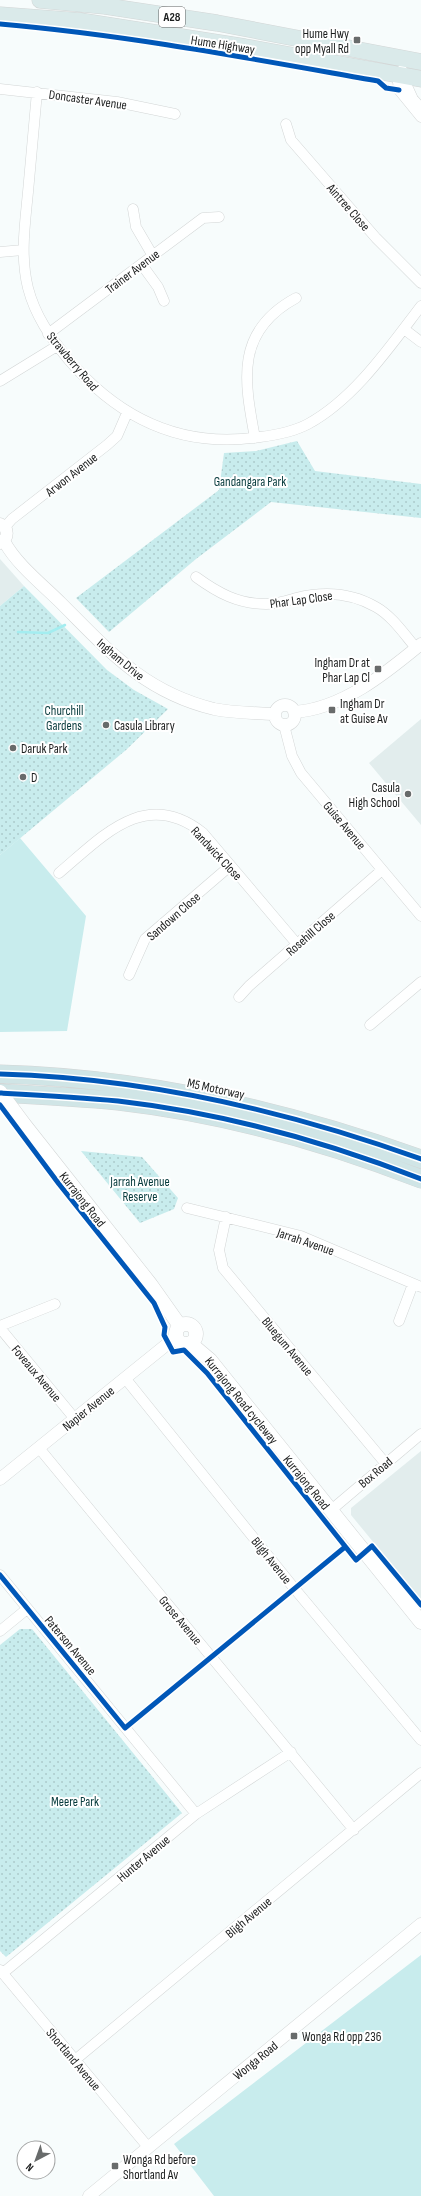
<svg xmlns="http://www.w3.org/2000/svg" width="421" height="2196" font-family="'Sofia Sans Condensed',sans-serif">
  <defs>
    <pattern id="park-dots" width="8" height="8" patternUnits="userSpaceOnUse"><rect width="8" height="8" fill="#c8eced"/><path d="M2 2h.1M6 6h.1" fill="none" stroke="#abcacb" stroke-width="1.8" stroke-linecap="round"/></pattern>
  </defs>
  <rect width="100%" height="100%" fill="#f7fcfc"/>
  <!-- built -->
  <path fill="#e2eded" d="M 0,559 L 24,586 L 0,606 Z
    M 421,719 L 421,825 L 369,763 Z
    M 421,1451 L 421,1600 L 351,1515 L 351,1508 Z"/>
  <!-- grass -->
  <path fill="#c8eced" d="M 20,838 L 86,916 L 67,1031 L 0,1032 L 0,855 Z
    M 421,1955 L 421,2196 L 214,2196 L 174,2144 Z"/>
  <!-- park -->
  <path fill="url(#park-dots)" d="M 297,441 L 315,471 L 421,484 L 421,518 L 271,502 L 196,559 L 109,632 L 76,598 L 219,490 L 224,453 L 256,451 Z
    M 24,586 L 107,670 L 134,690 L 168,709 L 126,750 L 0,855 L 0,606 Z
    M 81,1151 L 142,1157 L 178,1198 L 174,1209 L 140,1223 Z
    M 20,1629 L 32,1629 L 182,1813 L 6,1957 L 0,1951 L 0,1645 Z"/>
  <g fill="none" stroke-linecap="round" stroke-linejoin="round">
    <!-- stream -->
    <path stroke="#a3edf0" stroke-width="2.5" d="M 18,632 L 48,633 L 65,625"/>
    <!-- minor casing -->
    <g stroke="#d3d6d6" stroke-width="11">
      <path id="minor" d="M 402,70 L 398,82 L 399,90 L 421,117
        M 402,75 L 413,99 L 421,108
        M 0,89 L 117,102 L 175,114
        M 37,92 C 34,125 31,158 28,192 C 25,224 20,256 28,288 C 35,315 50,337 68,359 C 118,418 181,449 260,437 C 276,435 293,432 308,424 C 354,399 389,348 421,306
        M 286,124 L 291,140 L 376,238 L 421,283
        M 133,209 L 136,227 L 153,256
        M 0,252 L 23,250
        M 142,265 L 158,287 L 164,301
        M 404,329 L 421,342
        M 48,334 L 203,218 L 219,217
        M 0,381 L 57,346
        M 255,438 C 244,380 235,331 296,298
        M 5,527 L 12,519 L 107,445 L 117,436 L 127,413
        M 196,577 C 218,593 238,604 266,604 C 277,604 286,601 296,598 C 324,591 350,592 376,607 C 392,616 404,634 416,648
        M 284,725 L 292,756 L 301,773 L 421,916
        M 59,873 C 102,837 145,787 203,833 L 297,944
        M 129,975 L 145,939 L 230,866
        M 239,997 L 249,986 L 382,870
        M 370,1025 L 421,982
        M 187,1208 L 301,1236 L 421,1287
        M 226,1217 L 219,1250 L 223,1268 L 386,1464
        M 399,1321 L 413,1284
        M 0,1326 L 55,1304
        M 0,1328 L 75,1419
        M 125,1378 L 294,1588 L 421,1740
        M 39,1448 L 354,1830
        M 330,1511 L 421,1434
        M 0,1575 L 196,1814
        M 0,1631 L 27,1609
        M 0,1970 L 148,2147
        M 3,1973 L 196,1814 L 291,1752
        M 75,2060 L 421,1773"/>
    </g>
    <!-- tertiary casing -->
    <g stroke="#d3d6d6" stroke-width="13">
      <path id="tertiary" d="M 0,524 C 9,528 9,538 0,543
        M 4,541 C 17,565 42,584 61,603 C 109,651 144,692 214,709 C 234,713 255,713 275,714
        M275 715a10 10 0 1 1 20 0a10 10 0 1 1-20 0Z
        M 294,712 C 342,709 386,673 421,644
        M 0,1479 L 176,1337
        M 89,2196 L 421,1924"/>
    </g>
    <!-- secondary casing -->
    <g stroke="#d3d6d6" stroke-width="15">
      <path id="secondary" d="M 23,1123 L 151,1285 L 180,1326
        M176 1334a10 10 0 1 1 20 0a10 10 0 1 1-20 0Z
        M 190,1343 L 210,1360 L 421,1622"/>
    </g>
    <!-- trunk casing -->
    <g stroke="#d3d6d6" stroke-width="17">
      <path id="trunk" d="M 40,0 L 105,6 L 217,23 L 421,62
        M 0,15 L 80,21 L 245,47 L 421,79"/>
    </g>
    <!-- motorway casing -->
    <g stroke="#d3d6d6" stroke-width="19">
      <path id="motorway" d="M 0,1074 C 145,1078 285,1110 421,1159
        M 0,1093 C 39,1095 79,1097 118,1101 C 222,1113 324,1141 421,1179"/>
    </g>
    <!-- minor -->
    <use href="#minor" stroke="#feffff" stroke-width="10"/>
    <!-- tertiary -->
    <use href="#tertiary" stroke="#feffff" stroke-width="12"/>
    <!-- secondary -->
    <use href="#secondary" stroke="#feffff" stroke-width="14"/>
    <!-- trunk -->
    <use href="#trunk" stroke="#daeaea" stroke-width="16"/>
    <!-- motorway -->
    <use href="#motorway" stroke="#d0e5e6" stroke-width="18"/>
    <!-- secondary-bridge casing -->
    <g stroke="#d3d6d6" stroke-width="15" stroke-linecap="butt">
      <path id="secondary-bridge" d="M 0,1092 L 23,1123"/>
    </g>
    <!-- secondary-bridge -->
    <use href="#secondary-bridge" stroke="#feffff" stroke-width="14"/>
    <!-- cycleway casing -->
    <g stroke="#fff" stroke-width="8">
      <path id="cycleway" d="M 0,24 C 127,35 253,59 378,81 L 386,88 L 399,90
        M 0,1074 C 145,1078 285,1110 421,1159
        M 0,1093 C 39,1095 79,1097 118,1101 C 222,1113 324,1141 421,1179
        M 0,1105 L 59,1184 L 154,1303 L 165,1327 L 164,1335 L 173,1352 L 184,1350 L 207,1373 L 356,1560 L 372,1546 L 421,1605
        M 0,1575 L 125,1728 L 345,1547"/>
    </g>
    <!-- cycleway -->
    <use href="#cycleway" stroke="#0057b8" stroke-width="5"/>
  </g>
  <!-- markers -->
  <g fill="#686b6b" stroke="#fff" stroke-width="1.5">
    <rect x="353" y="36" width="8" height="8" rx="2"/>
    <rect x="374" y="665" width="8" height="8" rx="2"/>
    <rect x="328" y="706" width="8" height="8" rx="2"/>
    <circle cx="106" cy="725" r="4"/>
    <circle cx="13" cy="748" r="4"/>
    <circle cx="23" cy="777" r="4"/>
    <circle cx="408" cy="794" r="4"/>
    <rect x="290" y="2032" width="8" height="8" rx="2"/>
    <rect x="111" y="2162" width="8" height="8" rx="2"/>
  </g>
  <g text-anchor="middle" stroke-width="4" stroke-linejoin="round" paint-order="stroke">
    <!-- shield labels -->
    <rect fill="#fff" stroke="#5f6161" stroke-width="1" x="159" y="7" width="26" height="20" rx="3"/>
    <g font-size="12" font-weight="bold" fill="#1b1d1d">
      <text x="172" y="21">A28</text>
    </g>
    <!-- poi labels -->
    <g font-size="13" fill="#1b1d1d" stroke="#fff" text-anchor="start">
      <text x="349" y="38" text-anchor="end">Hume Hwy<tspan x="349" dy="15">opp Myall Rd</tspan></text>
      <text x="370" y="667" text-anchor="end">Ingham Dr at<tspan x="370" dy="15">Phar Lap Cl</tspan></text>
      <text x="340" y="708">Ingham Dr<tspan x="340" dy="15">at Guise Av</tspan></text>
      <text x="114" y="730">Casula Library</text>
      <text x="21" y="753">Daruk Park</text>
      <text x="31" y="782">D</text>
      <text x="400" y="792" text-anchor="end">Casula<tspan x="400" dy="15">High School</tspan></text>
      <text x="302" y="2041">Wonga Rd opp 236</text>
      <text x="123" y="2164">Wonga Rd before<tspan x="123" dy="15">Shortland Av</tspan></text>
    </g>
    <!-- street labels -->
    <g font-size="13" fill="#1b1d1d" stroke="#fff">
      <text transform="translate(223 44) rotate(9)" y="5">Hume Highway</text>
      <text transform="translate(88 99) rotate(8)" y="5">Doncaster Avenue</text>
      <text transform="translate(349 207) rotate(49)" y="5">Aintree Close</text>
      <text transform="translate(132 271) rotate(-37)" y="5">Trainer Avenue</text>
      <text transform="translate(73 361) rotate(50)" y="5">Strawberry Road</text>
      <text transform="translate(71 474) rotate(-38)" y="5">Arwon Avenue</text>
      <text transform="translate(301 599) rotate(-8)" y="5">Phar Lap Close</text>
      <text transform="translate(121 659) rotate(40)" y="5">Ingham Drive</text>
      <text transform="translate(345 825) rotate(50)" y="5">Guise Avenue</text>
      <text transform="translate(217 853) rotate(47)" y="5">Randwick Close</text>
      <text transform="translate(173 916) rotate(-41)" y="5">Sandown Close</text>
      <text transform="translate(310 933) rotate(-41)" y="5">Rosehill Close</text>
      <text transform="translate(216 1088) rotate(12)" y="5">M5 Motorway</text>
      <text transform="translate(83 1199) rotate(52)" y="5">Kurrajong Road</text>
      <text transform="translate(306 1241) rotate(19)" y="5">Jarrah Avenue</text>
      <text transform="translate(288 1346) rotate(50)" y="5">Bluegum Avenue</text>
      <text transform="translate(37 1373) rotate(50)" y="5">Foveaux Avenue</text>
      <text transform="translate(242 1400) rotate(51)" y="5">Kurrajong Road cycleway</text>
      <text transform="translate(88 1408) rotate(-39)" y="5">Napier Avenue</text>
      <text transform="translate(375 1472) rotate(-40)" y="5">Box Road</text>
      <text transform="translate(307 1482) rotate(51)" y="5">Kurrajong Road</text>
      <text transform="translate(272 1560) rotate(51)" y="5">Bligh Avenue</text>
      <text transform="translate(181 1620) rotate(50)" y="5">Grose Avenue</text>
      <text transform="translate(71 1645) rotate(50)" y="5">Paterson Avenue</text>
      <text transform="translate(143 1858) rotate(-40)" y="5">Hunter Avenue</text>
      <text transform="translate(248 1917) rotate(-40)" y="5">Bligh Avenue</text>
      <text transform="translate(74 2059) rotate(50)" y="5">Shortland Avenue</text>
      <text transform="translate(255 2060) rotate(-39)" y="5">Wonga Road</text>
    </g>
    <!-- park labels -->
    <g font-size="13" fill="#05393b" stroke="#fff">
      <text x="250" y="486">Gandangara Park</text>
      <text x="64" y="715">Churchill<tspan x="64" dy="15">Gardens</tspan></text>
      <text x="140" y="1186">Jarrah Avenue<tspan x="140" dy="15">Reserve</tspan></text>
      <text x="75" y="1806">Meere Park</text>
    </g>
  </g>
  <!-- north arrow -->
  <g transform="translate(36 2160) rotate(221)"><circle r="19" fill="#ffffff" stroke="#a4a5a5"/>
  <path d="M0-3L7 15L0 10L-7 15Z" fill="#686b6b"/>
  <text y="-6" font-size="11" font-weight="bold" text-anchor="middle" fill="#1b1d1d">N</text>
  </g>
</svg>
